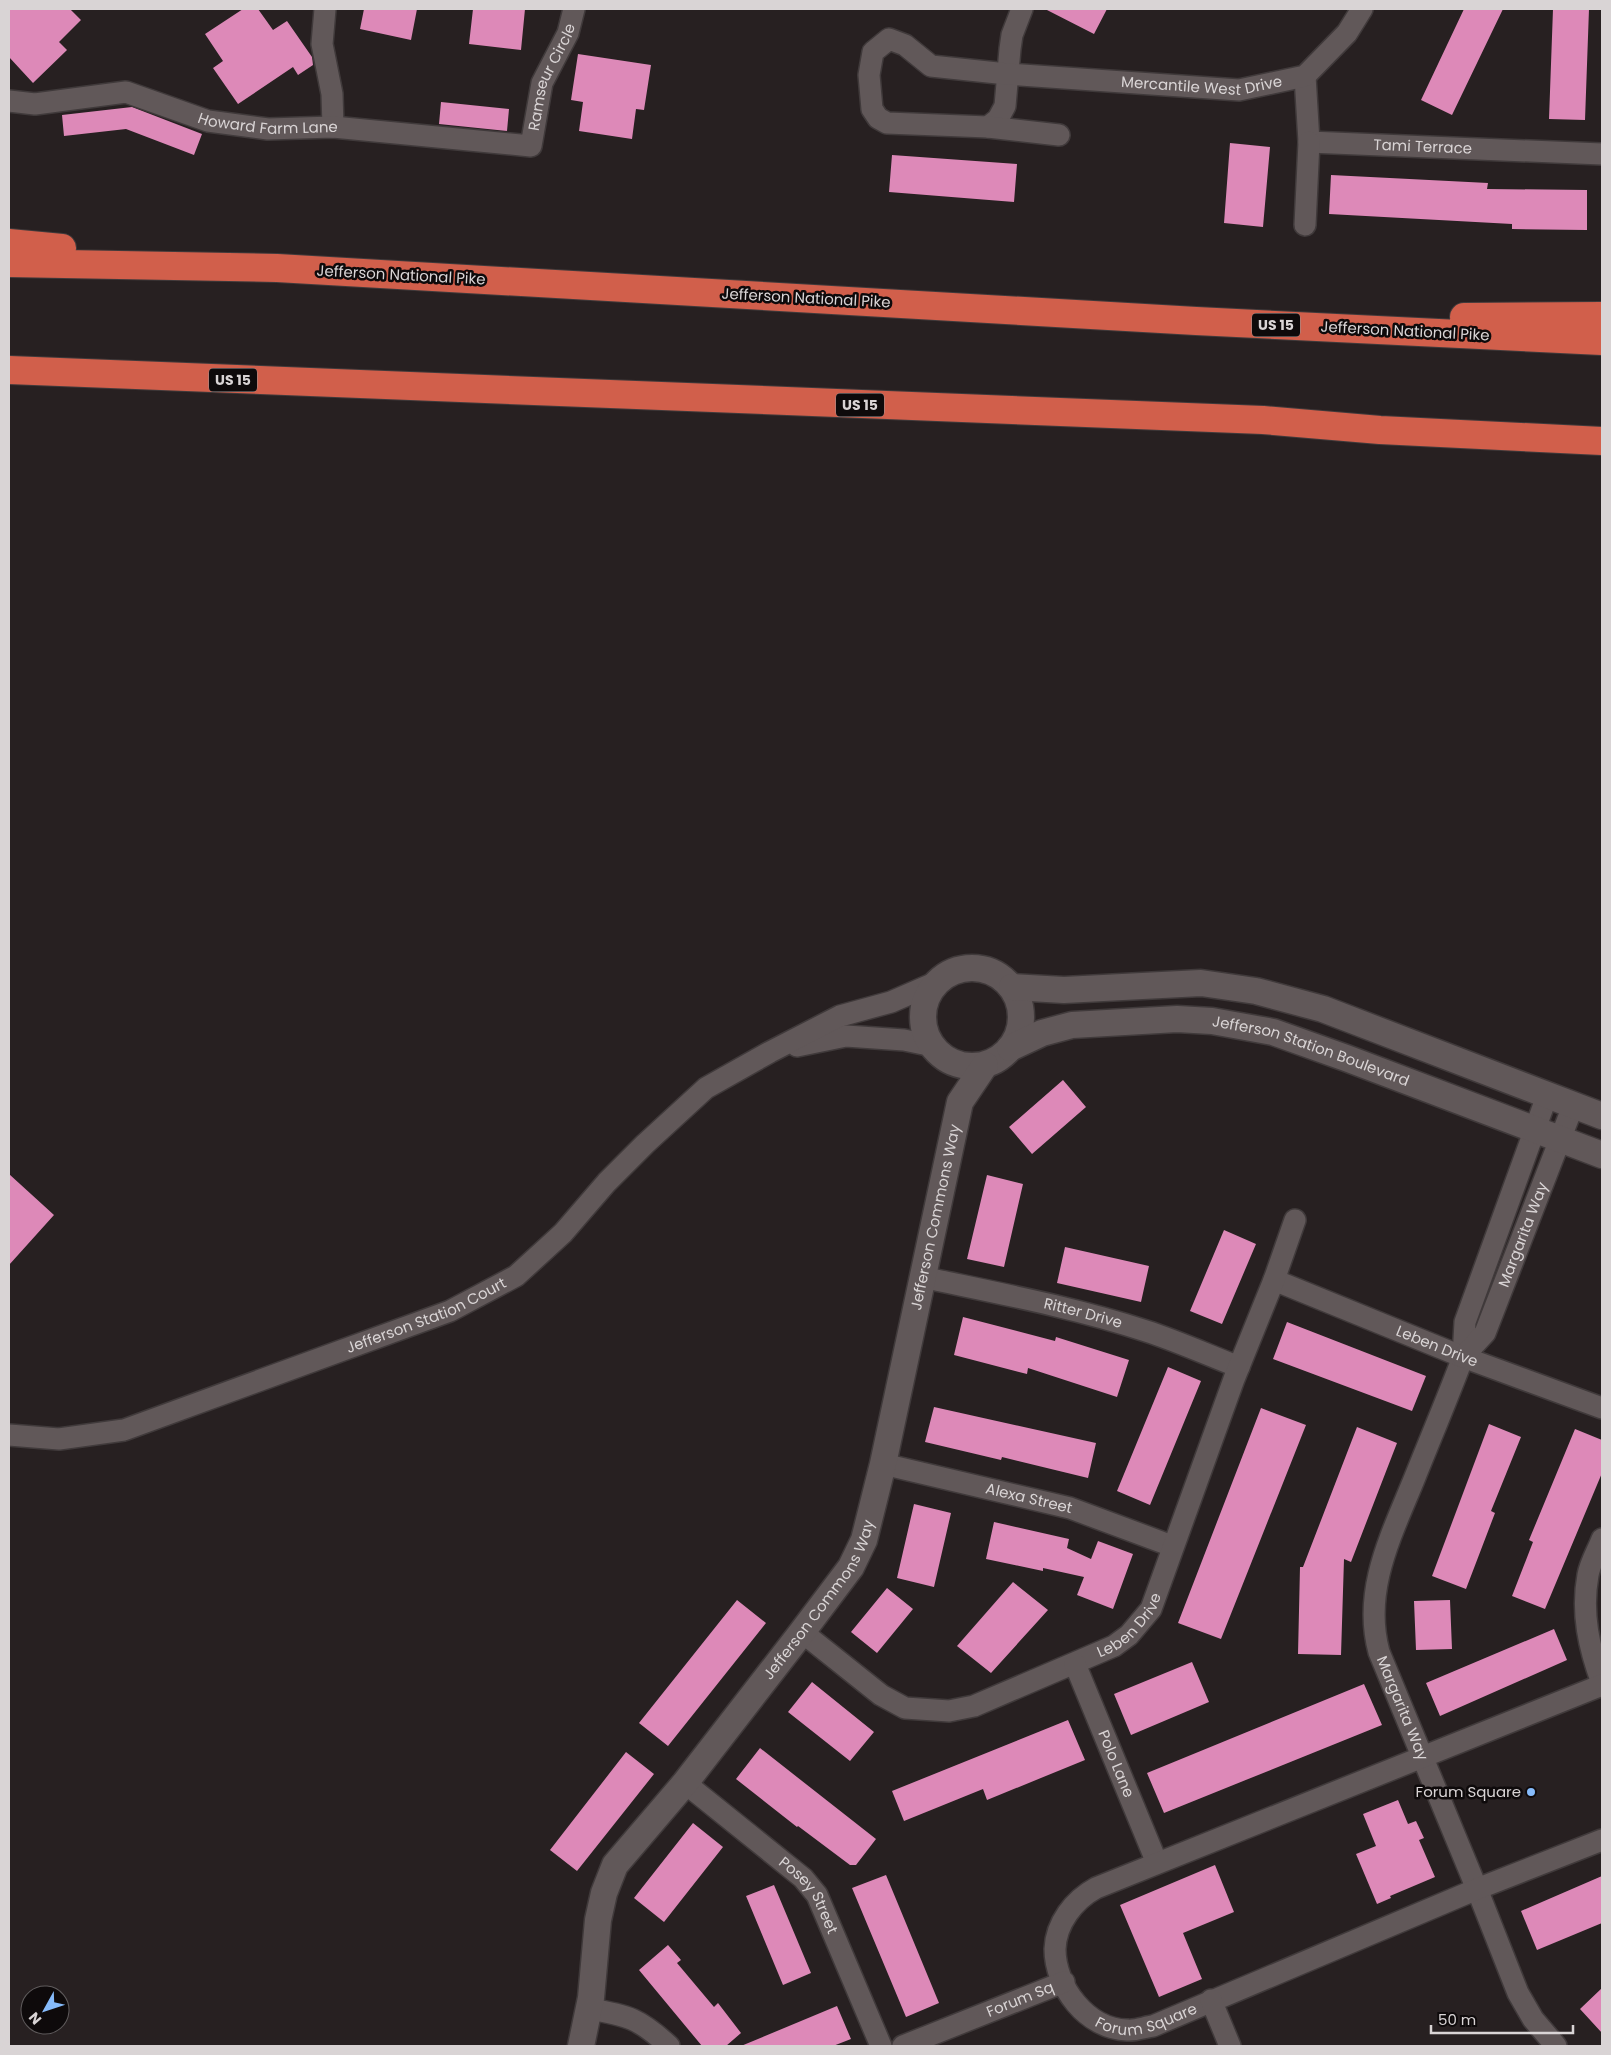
<svg xmlns="http://www.w3.org/2000/svg" width="1611" height="2055" font-family="Poppins,sans-serif">
  <rect width="100%" height="100%" fill="#272021"/>
  <!-- building -->
  <path fill="#dd89b8" d="M 9,9 L 70,9 L 81,20 L 59,42 L 67,50 L 33,83 L 9,57 Z
    M 243,9 L 258,9 L 273,30 L 287,21 L 312,57 L 313,65 L 298,75 L 293,67 L 238,104 L 213,68 L 223,61 L 205,34 Z
    M 364,9 L 417,9 L 411,40 L 360,29 Z
    M 473,9 L 525,9 L 521,50 L 469,44 Z
    M 1045,9 L 1107,9 L 1094,34 Z
    M 1464,9 L 1503,9 L 1452,115 L 1421,100 Z
    M 1553,9 L 1589,9 L 1585,120 L 1549,119 Z
    M 578,54 L 651,65 L 644,110 L 636,109 L 632,139 L 579,131 L 583,102 L 571,100 Z
    M 441,102 L 509,109 L 507,131 L 439,124 Z
    M 132,107 L 202,134 L 194,155 L 126,129 L 64,136 L 62,115 Z
    M 1230,143 L 1270,147 L 1263,227 L 1224,223 Z
    M 892,155 L 1017,164 L 1014,202 L 889,192 Z
    M 1331,175 L 1488,183 L 1487,189 L 1587,190 L 1587,230 L 1512,229 L 1512,224 L 1329,214 Z
    M 1063,1080 L 1086,1107 L 1032,1154 L 1009,1127 Z
    M 9,1174 L 54,1215 L 9,1265 Z
    M 987,1175 L 1023,1184 L 1004,1267 L 967,1259 Z
    M 1224,1230 L 1256,1244 L 1222,1324 L 1190,1311 Z
    M 1065,1247 L 1149,1266 L 1141,1302 L 1057,1283 Z
    M 963,1317 L 1055,1341 L 1056,1337 L 1129,1360 L 1117,1397 L 1028,1368 L 1027,1374 L 954,1355 Z
    M 1287,1322 L 1426,1376 L 1412,1411 L 1273,1359 Z
    M 1168,1367 L 1201,1381 L 1150,1505 L 1117,1491 Z
    M 934,1407 L 1096,1443 L 1088,1478 L 1002,1457 L 1001,1460 L 925,1442 Z
    M 1261,1408 L 1306,1425 L 1221,1639 L 1178,1623 Z
    M 1489,1424 L 1521,1437 L 1491,1511 L 1495,1513 L 1466,1589 L 1432,1576 Z
    M 1357,1427 L 1397,1443 L 1351,1562 L 1344,1559 L 1341,1655 L 1298,1654 L 1300,1567 L 1303,1567 Z
    M 1575,1429 L 1602,1440 L 1602,1473 L 1545,1609 L 1512,1596 L 1533,1542 L 1529,1540 Z
    M 914,1504 L 951,1513 L 934,1587 L 897,1578 Z
    M 994,1522 L 1069,1539 L 1067,1548 L 1091,1559 L 1098,1541 L 1133,1554 L 1113,1609 L 1077,1595 L 1084,1577 L 1043,1568 L 1043,1571 L 986,1559 Z
    M 1013,1582 L 1048,1610 L 991,1673 L 957,1646 Z
    M 887,1588 L 913,1609 L 877,1653 L 851,1632 Z
    M 737,1600 L 766,1623 L 668,1746 L 639,1723 Z
    M 1450,1600 L 1452,1649 L 1416,1650 L 1414,1601 Z
    M 1554,1629 L 1567,1660 L 1440,1716 L 1426,1683 Z
    M 1192,1662 L 1209,1702 L 1131,1735 L 1114,1694 Z
    M 812,1682 L 874,1732 L 850,1761 L 788,1712 Z
    M 1364,1684 L 1382,1725 L 1164,1813 L 1147,1773 Z
    M 1068,1720 L 1085,1760 L 987,1800 L 983,1789 L 904,1821 L 892,1791 Z
    M 760,1748 L 876,1839 L 856,1865 L 850,1865 L 798,1826 L 797,1827 L 736,1779 Z
    M 626,1752 L 654,1774 L 577,1871 L 550,1850 Z
    M 1398,1800 L 1408,1824 L 1416,1821 L 1424,1838 L 1419,1840 L 1435,1877 L 1390,1896 L 1391,1898 L 1377,1904 L 1356,1854 L 1376,1846 L 1363,1814 Z
    M 693,1823 L 723,1847 L 664,1922 L 634,1898 Z
    M 1215,1865 L 1234,1912 L 1183,1933 L 1202,1979 L 1159,1997 L 1120,1905 Z
    M 886,1875 L 939,2003 L 906,2017 L 852,1888 Z
    M 1602,1876 L 1602,1923 L 1537,1950 L 1521,1911 Z
    M 774,1885 L 811,1973 L 783,1985 L 746,1896 Z
    M 668,1945 L 681,1960 L 677,1963 L 714,2007 L 718,2003 L 741,2033 L 726,2046 L 702,2046 L 639,1970 Z
    M 1602,1988 L 1602,2033 L 1580,2009 Z
    M 837,2006 L 851,2039 L 833,2046 L 741,2046 Z"/>
  <g fill="none" stroke-linecap="round" stroke-linejoin="round">
    <!-- minor casing -->
    <g stroke="#403a3b" stroke-width="24">
      <g id="minor">
        <path d="M 325,9 L 322,44 L 332,94 L 333,127"/>
        <path id="s1" d="M 1305,76 L 1309,142 L 1602,154"/>
        <path id="s2" d="M 9,101 L 35,104 L 126,92 L 208,121 L 268,129 L 333,127 L 531,146 L 542,83 L 568,33 L 574,9"/>
        <path d="M 988,127 L 998,119 L 1005,106 L 1010,49 L 1012,35 L 1022,9"/>
        <path id="s3" d="M 1059,135 L 988,127 L 887,123 L 878,118 L 872,109 L 869,75 L 873,52 L 889,39 L 905,45 L 931,66 L 1007,74 L 1239,90 L 1305,76 L 1347,33 L 1362,9"/>
        <path d="M 1305,225 L 1309,142"/>
        <path d="M 797,1046 L 846,1036 L 904,1040 L 933,1046"/>
        <path id="s4" d="M 1547,1096 L 1465,1322 L 1463,1357 C 1448,1397 1431,1437 1415,1477 C 1392,1534 1362,1590 1379,1652 L 1477,1889 L 1518,1993 L 1533,2019 L 1556,2046"/>
        <path id="s5" d="M 922,1277 C 997,1293 1073,1307 1146,1331 C 1177,1341 1208,1355 1239,1367"/>
        <path id="s6" d="M 1274,1280 L 1463,1357 L 1602,1408"/>
        <path id="s7" d="M 1463,1357 L 1485,1333 L 1573,1106"/>
        <path id="s8" d="M 9,1435 L 59,1439 L 124,1430 L 450,1311 L 516,1276 L 563,1233 L 607,1182 L 645,1144 L 706,1088 L 770,1052 L 840,1016 L 891,1002 L 937,982"/>
        <path id="s9" d="M 883,1464 L 1070,1508 L 1172,1546"/>
        <path d="M 1602,1539 C 1598,1550 1590,1563 1588,1575 C 1581,1613 1589,1648 1602,1683"/>
        <path id="s10" d="M 802,1632 L 881,1695 L 905,1708 L 949,1711 L 974,1706 L 1114,1646 L 1129,1635 L 1151,1609 L 1234,1379 L 1274,1280 L 1295,1220"/>
        <path id="s11" d="M 1075,1664 L 1157,1863"/>
        <path id="s12" d="M 1602,1685 L 1096,1888 C 1074,1900 1056,1923 1055,1949 C 1055,1987 1087,2029 1127,2030 C 1135,2031 1145,2027 1153,2026 L 1477,1889 L 1602,1840"/>
        <path id="s13" d="M 685,1783 L 803,1878 L 817,1895 L 881,2046"/>
        <path d="M 1211,2000 L 1230,2046"/>
        <path d="M 589,2009 C 628,2015 640,2019 669,2046"/>
        <path id="s14" d="M 903,2046 L 1064,1982"/>
      </g>
    </g>
    <!-- tertiary casing -->
    <g stroke="#403a3b" stroke-width="29">
      <g id="tertiary">
        <circle cx="972" cy="1017" r="49"/>
        <path d="M 1012,987 L 1064,990 L 1201,983 L 1256,991 L 1323,1009 L 1602,1116"/>
        <path id="s15" d="M 1010,1048 L 1042,1033 L 1072,1025 L 1177,1019 L 1212,1021 L 1273,1032 L 1346,1058 L 1602,1155"/>
        <path id="s16" d="M 581,2046 L 591,1998 L 598,1920 L 604,1893 L 615,1865 L 685,1783 L 802,1632 L 851,1567 L 864,1540 L 883,1464 L 960,1102 L 985,1065"/>
      </g>
    </g>
    <!-- motorway casing -->
    <g stroke="#403a3b" stroke-width="30">
      <path id="motorway" d="M 9,243 L 62,248
        M 9,263 L 277,268 L 1196,321 L 1602,341
        M 1464,317 L 1602,316
        M 9,370 L 1263,420 L 1380,430 L 1602,441"/>
    </g>
    <!-- minor -->
    <use href="#minor" stroke="#615859" stroke-width="21"/>
    <!-- tertiary -->
    <use href="#tertiary" stroke="#615859" stroke-width="26"/>
    <!-- motorway -->
    <use href="#motorway" stroke="#d15f4b" stroke-width="28"/>
  </g>
  <!-- markers -->
  <circle fill="#86bbfb" stroke="#0e0a0b" stroke-width="2" cx="1531" cy="1792" r="5"/>
  <g text-anchor="middle" stroke-width="5" stroke-linejoin="round" paint-order="stroke">
    <!-- shield labels -->
    <g fill="#0e0a0b" stroke="#9c9798" stroke-width="1">
      <rect x="1252" y="313.5" width="48" height="23" rx="4"/>
      <rect x="209" y="368.5" width="48" height="23" rx="4"/>
      <rect x="836" y="393.5" width="48" height="23" rx="4"/>
    </g>
    <g font-size="14" font-weight="bold" fill="#d9d4d5">
      <text x="1276" y="330">US 15</text>
      <text x="233" y="385">US 15</text>
      <text x="860" y="410">US 15</text>
    </g>
    <!-- street labels -->
    <g font-size="15" fill="#d9d4d5" stroke="#0e0a0b">
      <text dy="5" stroke="none"><textPath href="#s2" startOffset="602">Ramseur Circle</textPath></text>
      <text dy="5" stroke="none"><textPath href="#s3" startOffset="594">Mercantile West Drive</textPath></text>
      <text dy="5" stroke="none"><textPath href="#s2" startOffset="265">Howard Farm Lane</textPath></text>
      <text dy="5" stroke="none"><textPath href="#s1" startOffset="180">Tami Terrace</textPath></text>
      <text transform="translate(401 275) rotate(3)" y="5">Jefferson National Pike</text>
      <text transform="translate(806 298) rotate(3)" y="5">Jefferson National Pike</text>
      <text transform="translate(1405 331) rotate(3)" y="5">Jefferson National Pike</text>
      <text dy="5" stroke="none"><textPath href="#s15" startOffset="310">Jefferson Station Boulevard</textPath></text>
      <text dy="5" stroke="none"><textPath href="#s16" startOffset="926">Jefferson Commons Way</textPath></text>
      <text dy="5" stroke="none"><textPath href="#s7" startOffset="138">Margarita Way</textPath></text>
      <text dy="5" stroke="none"><textPath href="#s5" startOffset="165">Ritter Drive</textPath></text>
      <text dy="5" stroke="none"><textPath href="#s8" startOffset="439">Jefferson Station Court</textPath></text>
      <text dy="5" stroke="none"><textPath href="#s6" startOffset="176">Leben Drive</textPath></text>
      <text dy="5" stroke="none"><textPath href="#s9" startOffset="150">Alexa Street</textPath></text>
      <text dy="5" stroke="none"><textPath href="#s16" startOffset="521">Jefferson Commons Way</textPath></text>
      <text dy="5" stroke="none"><textPath href="#s10" startOffset="376">Leben Drive</textPath></text>
      <text dy="5" stroke="none"><textPath href="#s4" startOffset="648">Margarita Way</textPath></text>
      <text dy="5" stroke="none"><textPath href="#s11" startOffset="108">Polo Lane</textPath></text>
      <text dy="5" stroke="none"><textPath href="#s13" startOffset="169">Posey Street</textPath></text>
      <text dy="5" stroke="none"><textPath href="#s14" startOffset="126">Forum Sq</textPath></text>
      <text dy="5" stroke="none"><textPath href="#s12" startOffset="761">Forum Square</textPath></text>
    </g>
    <!-- poi labels -->
    <g font-size="15" fill="#d9d4d5" stroke="#0e0a0b" text-anchor="end">
      <text x="1521" y="1797">Forum Square</text>
    </g>
  </g>
  <!-- border -->
  <rect width="1611" height="2055" fill="none" stroke="#d9d4d5" stroke-width="20"/>
  <!-- north arrow -->
  <g transform="translate(45 2010) rotate(230)"><circle r="24" fill="#0e0a0b" stroke="#5f5b5c"/>
  <path d="M0-4L9 19L0 12L-9 19Z" fill="#86bbfb"/>
  <text y="-8" font-size="14" font-weight="bold" text-anchor="middle" fill="#d9d4d5">N</text>
  </g>
  <!-- scale -->
  <path d="M1431 2025v8h142v-8" fill="none" stroke="#d9d4d5" stroke-width="2.5"/>
  <text x="1438" y="2025" font-size="15" fill="#d9d4d5" stroke="#0e0a0b" stroke-width="4" paint-order="stroke">50 m</text>
</svg>
